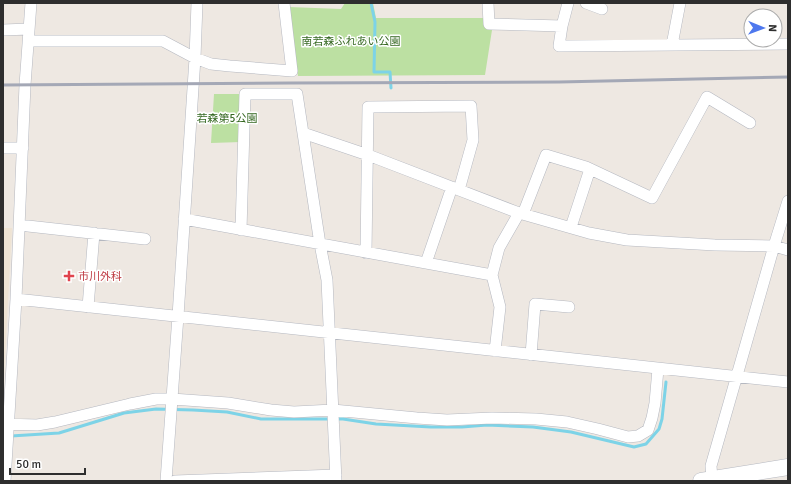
<svg xmlns="http://www.w3.org/2000/svg" width="791" height="484" font-family="Signika,'Noto Sans JP',sans-serif">
  <rect width="100%" height="100%" fill="#eee8e2"/>
  <!-- education -->
  <path fill="#eee3d3" d="M 3,228 L 12,228 L 3,393 Z"/>
  <!-- green -->
  <path fill="#bce0a2" d="M 345,3 L 373,3 L 376,18 L 485,18 L 485,26 L 492,30 L 485,75 L 298,76 L 289,7 L 341,9 Z
    M 214,94 L 243,94 L 241,142 L 211,143 Z"/>
  <g fill="none" stroke-linecap="round" stroke-linejoin="round">
    <!-- stream -->
    <path stroke="#7dd3e7" stroke-width="3" d="M 371,3 L 375,22 L 374,72 L 390,72 L 391,88
      M 11,436 L 59,433 L 124,413 L 156,409 L 193,410 L 227,412 L 261,419 L 343,419 L 376,424 L 431,427 L 462,427 L 487,425 L 533,427 L 571,432 L 634,447 L 646,444 L 659,429 L 662,419 L 666,382"/>
    <!-- minor casing -->
    <g stroke="#b5b8c0" stroke-width="12">
      <path id="minor" d="M 488,3 L 489,24 L 562,26 L 568,3
        M 586,3 L 602,9
        M 562,26 L 559,46 L 788,44
        M 3,30 L 29,29
        M 29,41 L 163,41 L 195,58 L 211,64 L 230,66 L 292,71 L 284,3
        M 672,45 L 680,3
        M 303,133 L 368,155 L 519,213 L 589,233 L 627,240 L 715,245 L 774,246 L 788,250
        M 3,148 L 23,148
        M 523,214 L 546,155 L 586,167 L 652,198 L 707,97 L 750,123
        M 184,219 L 492,275
        M 19,225 L 145,239
        M 571,227 L 590,169
        M 241,230 L 245,94 L 297,94 L 320,244 L 327,280 L 336,481
        M 366,253 L 368,107 L 471,106 L 473,140 L 459,190
        M 426,263 L 452,187
        M 16,299 L 788,382
        M 88,307 L 94,233
        M 495,351 L 500,307 L 492,275 L 499,248 L 519,213
        M 531,355 L 535,304 L 569,307
        M 3,424 L 37,425 L 55,422 L 130,404 L 156,399 L 172,399 L 228,403 L 271,410 L 294,412 L 333,410 L 417,418 L 447,420 L 492,418 L 536,419 L 567,422 L 598,429 L 628,437 L 638,436 L 648,430 L 652,418 L 655,403 L 658,369
        M 712,479 L 711,466 L 774,246 L 788,201
        M 5,481 L 16,299 L 25,85 L 31,3
        M 166,481 L 178,316 L 195,58 L 197,3
        M 175,481 L 336,475"/>
    </g>
    <!-- secondary casing -->
    <g stroke="#b5b8c0" stroke-width="17">
      <path id="secondary" d="M 701,481 L 788,467"/>
    </g>
    <!-- minor -->
    <use href="#minor" stroke="#fff" stroke-width="11"/>
    <!-- secondary -->
    <use href="#secondary" stroke="#fff" stroke-width="16"/>
    <!-- rail -->
    <path stroke="#a4a8b6" stroke-width="3" d="M 3,85 L 290,83 L 559,82 L 788,77"/>
  </g>
  <!-- markers -->
  <path fill="#e0444e" stroke="#fff" stroke-width="1.5" d="M67 270h4v4h4v4h-4v4h-4v-4h-4v-4h4z"/>
  <g text-anchor="middle" stroke-width="3" stroke-linejoin="round" paint-order="stroke">
    <!-- park labels -->
    <g font-size="11" fill="#356821" stroke="#fff">
      <text x="351" y="45">南若森ふれあい公園</text>
      <text x="227" y="122">若森第5公園</text>
    </g>
    <!-- health labels -->
    <g font-size="11" fill="#be3a42" stroke="#fff" text-anchor="start">
      <text x="78" y="280">市川外科</text>
    </g>
  </g>
  <!-- border -->
  <rect width="791" height="484" fill="none" stroke="#2e2e2e" stroke-width="8"/>
  <!-- north arrow -->
  <g transform="translate(763 28) rotate(91)"><circle r="19" fill="#ffffff" stroke="#ababab"/>
  <path d="M0-3L7 15L0 10L-7 15Z" fill="#4e78ee"/>
  <text y="-6" font-size="11" font-weight="bold" text-anchor="middle" fill="#2e2e2e">N</text>
  </g>
  <!-- scale -->
  <path d="M10 468v6h75v-6" fill="none" stroke="#2e2e2e" stroke-width="2"/>
  <text x="16" y="468" font-size="12" fill="#2e2e2e" stroke="#ffffff" stroke-width="3" paint-order="stroke">50 m</text>
</svg>
